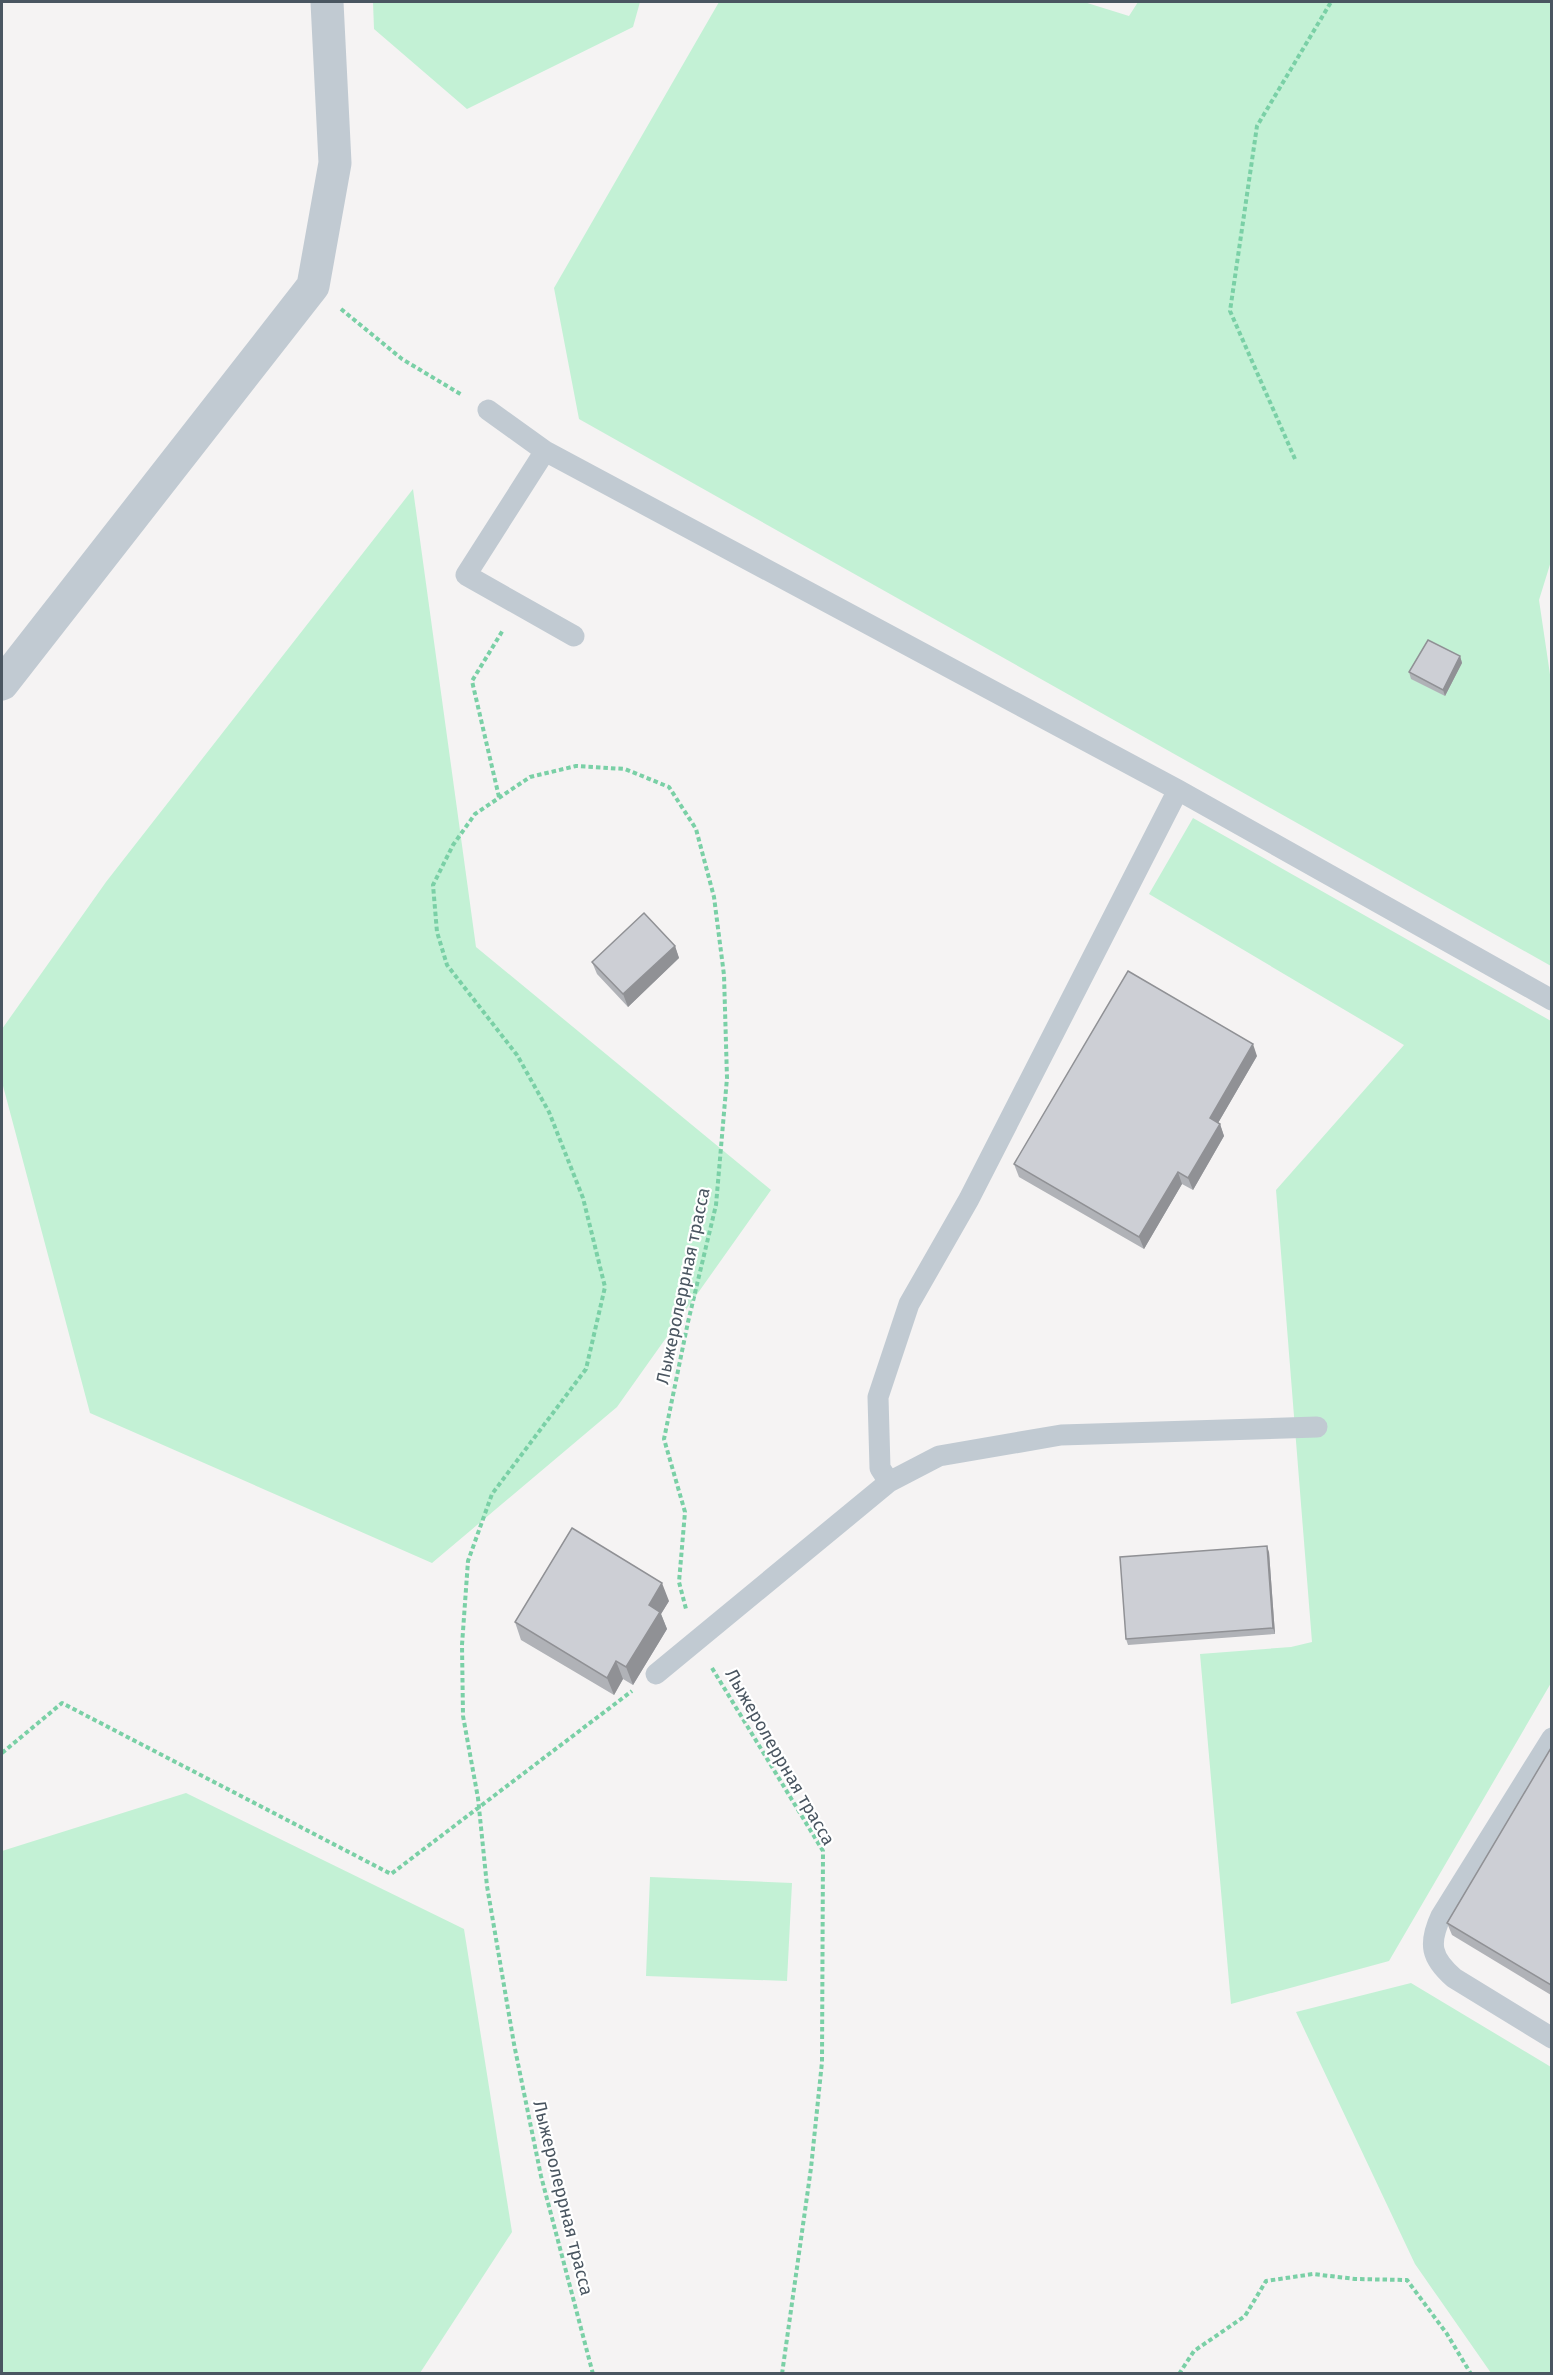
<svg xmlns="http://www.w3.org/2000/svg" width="1553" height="2375" font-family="'Fira Sans',sans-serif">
  <rect width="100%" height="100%" fill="#f5f3f3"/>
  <!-- green -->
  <path fill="#c3f1d5" d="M 373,2 L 640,2 L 633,27 L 467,109 L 374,29 Z
    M 719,2 L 1084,2 L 1129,16 L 1138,2 L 1551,2 L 1552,558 L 1539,600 L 1552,688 L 1551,966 L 579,419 L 554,288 Z
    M 413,489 L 476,947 L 771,1190 L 617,1407 L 432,1563 L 90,1413 L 2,1082 L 2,1029 L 106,882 Z
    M 1193,818 L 1551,1021 L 1551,1683 L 1389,1961 L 1231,2004 L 1200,1654 L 1291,1647 L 1312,1642 L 1276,1190 L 1404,1045 L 1149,894 Z
    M 186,1793 L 464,1929 L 512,2232 L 420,2373 L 2,2373 L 2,1851 Z
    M 650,1877 L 792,1883 L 787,1981 L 646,1976 Z
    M 1411,1983 L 1551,2067 L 1551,2373 L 1491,2373 L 1415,2264 L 1296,2012 Z"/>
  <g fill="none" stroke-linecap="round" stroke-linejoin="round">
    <!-- path -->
    <path stroke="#7ad0a6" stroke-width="4" stroke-dasharray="4.5 3" stroke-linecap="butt" d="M 341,309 L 402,359 L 462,395
      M 1295,459 L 1230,311 L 1257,126 L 1331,2
      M 499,797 L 472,681 L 503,630
      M 712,1668 L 823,1851 L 822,2062 L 811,2168 L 782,2374
      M 2,1753 L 62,1703 L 391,1874 L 632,1691
      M 593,2374 L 541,2176 L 514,2044 L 487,1886 L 478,1798 L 463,1716 L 462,1645 L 468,1561 L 492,1494 L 586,1369 L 605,1287 L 583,1198 L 549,1112 L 517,1055 L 447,965 L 437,932 L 433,885 L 453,845 L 475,814 L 530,777 L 576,766 L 625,769 L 669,787 L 696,829 L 714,897 L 724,975 L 727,1078 L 716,1205 L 688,1322 L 664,1439 L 685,1512 L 679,1582 L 686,1609
      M 1179,2374 L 1194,2351 L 1245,2316 L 1266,2281 L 1313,2274 L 1355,2279 L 1407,2280 L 1447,2334 L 1471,2374"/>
    <!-- service -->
    <path stroke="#c1cad2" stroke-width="21" d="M 488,410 L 545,451 L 1178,790 L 1552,1000
      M 545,451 L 466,575 L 574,636
      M 889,1482 L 939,1456 L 1061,1435 L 1317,1427
      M 656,1674 L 889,1482 L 880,1468 L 878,1397 L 909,1304 L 969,1199 L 1178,790
      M 1552,1738 L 1441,1916 C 1428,1944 1431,1958 1454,1978 L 1552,2038"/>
    <!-- minor -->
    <path stroke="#c1cad2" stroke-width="33" d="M 2,684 L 313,286 L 335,163 L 327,2"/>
  </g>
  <!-- wall -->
  <path fill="#b0b2b7" d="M 1460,656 L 1462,663 L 1445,696 L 1411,679 L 1409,672 Z
    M 675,946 L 679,958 L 628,1007 L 597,974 L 592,962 Z
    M 1257,1056 L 1218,1123 L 1220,1124 L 1224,1136 L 1193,1190 L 1182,1184 L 1144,1249 L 1019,1177 L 1014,1164 Z
    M 1269,1552 L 1275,1634 L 1128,1645 L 1126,1639 Z
    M 669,1601 L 661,1614 L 667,1629 L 633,1685 L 623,1679 L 614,1695 L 521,1640 L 515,1622 Z
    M 1551,1748 L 1551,1995 L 1452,1935 L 1447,1923 Z"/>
  <!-- shaded-wall -->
  <path fill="#909195" d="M 1460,656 L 1462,663 L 1445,696 L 1443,690 Z
    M 675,946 L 679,958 L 628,1007 L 623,994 Z
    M 1253,1044 L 1257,1056 L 1214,1130 L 1210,1118 Z
    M 1220,1124 L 1224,1136 L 1193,1190 L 1188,1178 Z
    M 1178,1172 L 1182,1184 L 1144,1249 L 1139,1237 Z
    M 1267,1546 L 1269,1552 L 1275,1634 L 1273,1628 Z
    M 662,1583 L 669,1601 L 661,1614 L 667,1629 L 633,1685 L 626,1667 L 649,1605 Z
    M 616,1661 L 623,1679 L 614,1695 L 607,1678 Z"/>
  <!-- building -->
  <path fill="#cdcfd5" stroke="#909195" stroke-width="1.5" d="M 1428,640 L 1460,656 L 1443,690 L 1409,672 Z
    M 644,913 L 675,946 L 623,994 L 592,962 Z
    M 1128,971 L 1253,1044 L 1210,1118 L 1220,1124 L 1188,1178 L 1178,1172 L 1139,1237 L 1014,1164 Z
    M 572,1528 L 662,1583 L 649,1605 L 660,1612 L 626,1667 L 616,1661 L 607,1678 L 515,1622 Z
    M 1267,1546 L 1273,1628 L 1126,1639 L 1120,1557 Z
    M 1551,1748 L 1551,1985 L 1447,1923 Z"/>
  <g text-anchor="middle" stroke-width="4.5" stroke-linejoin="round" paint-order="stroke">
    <!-- street labels -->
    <g font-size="18" fill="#4a5661" stroke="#fff">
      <text transform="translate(683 1286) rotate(-78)" y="6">Лыжеролеррная трасса</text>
      <text transform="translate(780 1757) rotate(60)" y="6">Лыжеролеррная трасса</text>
      <text transform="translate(563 2198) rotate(76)" y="6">Лыжеролеррная трасса</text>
    </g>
  </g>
  <!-- border -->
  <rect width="1553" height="2375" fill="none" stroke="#4a5661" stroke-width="6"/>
</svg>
